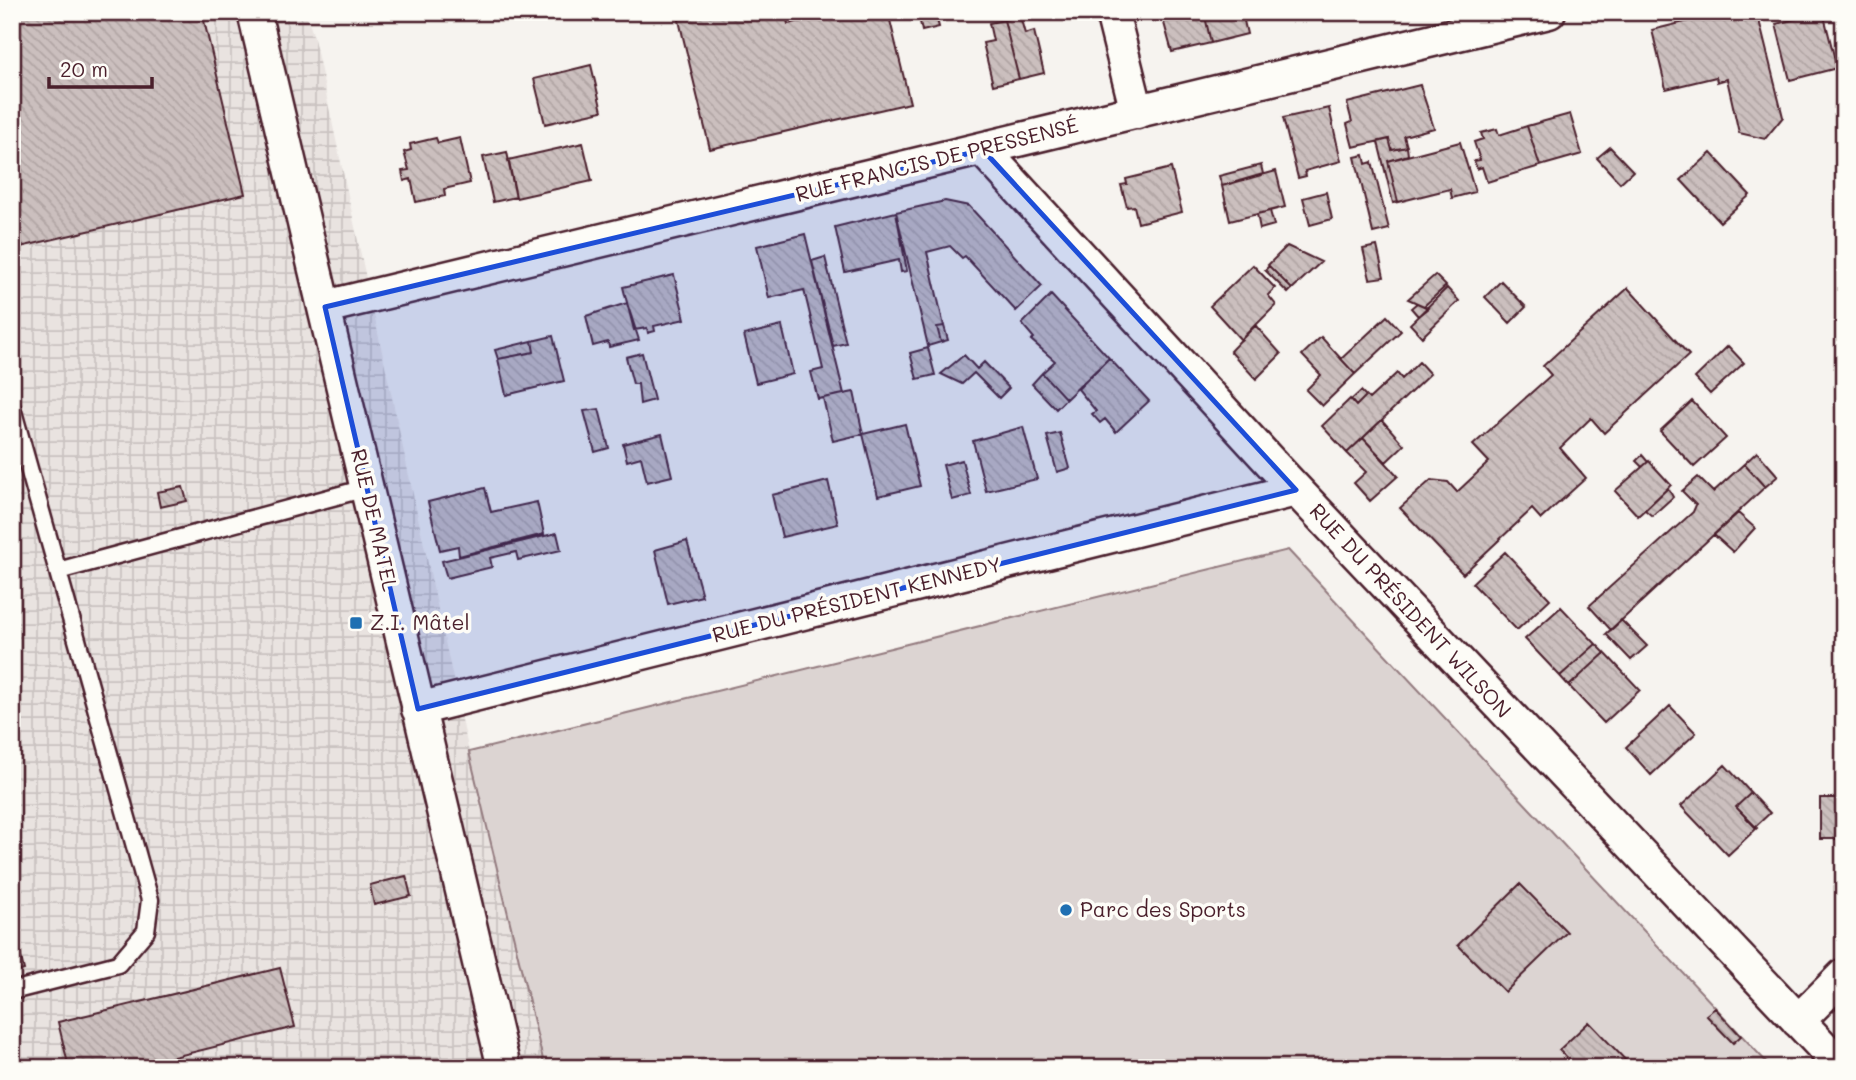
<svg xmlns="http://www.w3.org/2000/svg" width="1856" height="1080" font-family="Mali,sans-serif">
  <defs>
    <pattern id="industrial-grid" width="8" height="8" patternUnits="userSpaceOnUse" patternTransform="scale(1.75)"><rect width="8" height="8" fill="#e9e3e0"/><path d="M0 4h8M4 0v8" fill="none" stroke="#c9c2c0"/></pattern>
    <pattern id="building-back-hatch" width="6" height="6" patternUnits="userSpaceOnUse" patternTransform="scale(1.75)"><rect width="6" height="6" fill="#cbbfbe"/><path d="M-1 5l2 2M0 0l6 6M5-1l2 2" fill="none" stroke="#b0a4a3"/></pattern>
  </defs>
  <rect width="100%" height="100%" fill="#f6f3ef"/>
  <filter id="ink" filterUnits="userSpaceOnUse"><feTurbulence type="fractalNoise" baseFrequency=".0143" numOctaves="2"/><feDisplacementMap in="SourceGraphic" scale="14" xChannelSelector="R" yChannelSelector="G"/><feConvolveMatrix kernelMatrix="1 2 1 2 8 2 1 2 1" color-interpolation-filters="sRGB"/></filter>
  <g filter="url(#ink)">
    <!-- industrial -->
    <path fill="url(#industrial-grid)" d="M 12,12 L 305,12 L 313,34 L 469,752 L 545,1068 L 12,1068 Z"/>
    <!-- green -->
    <path fill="#dcd4d2" stroke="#937a7e" stroke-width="2" d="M 1288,550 L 1772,1068 L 545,1068 L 469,752 Z"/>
    <!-- building -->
    <path fill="url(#building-back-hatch)" stroke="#4a1f2b" stroke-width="2" d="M 12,12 L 202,12 L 245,194 L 12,249 Z
      M 677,12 L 785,12 L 788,24 L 838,12 L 888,12 L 910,103 L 710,149 Z
      M 918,12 L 935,12 L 939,27 L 922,31 Z
      M 1161,12 L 1204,12 L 1211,43 L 1172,52 Z
      M 1204,12 L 1242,12 L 1247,34 L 1211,43 Z
      M 1725,12 L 1757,12 L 1783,117 L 1765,139 L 1739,133 L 1727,79 L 1717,82 L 1716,77 L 1666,89 L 1652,30 Z
      M 1802,12 L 1823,12 L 1837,68 L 1790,80 L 1776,24 L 1803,17 Z
      M 1020,16 L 1025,34 L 1034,31 L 1044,73 L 1019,79 L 1004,20 Z
      M 1004,20 L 1019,79 L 993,85 L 983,43 L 993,41 L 989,23 Z
      M 591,65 L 602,111 L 545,124 L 534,79 Z
      M 1420,85 L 1434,128 L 1404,136 L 1407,147 L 1392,150 L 1389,139 L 1353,147 L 1347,124 L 1352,122 L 1347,103 Z
      M 1329,108 L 1341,161 L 1305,171 L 1306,176 L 1298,178 L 1283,118 Z
      M 1570,114 L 1582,154 L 1540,166 L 1527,126 Z
      M 1527,126 L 1540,166 L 1487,182 L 1482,167 L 1477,169 L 1474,161 L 1480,160 L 1474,142 L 1483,139 L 1481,133 L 1497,129 L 1499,135 Z
      M 436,138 L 438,143 L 460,138 L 470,183 L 444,189 L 445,196 L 416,202 L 411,179 L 404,181 L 402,171 L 409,170 L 404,152 L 411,150 L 410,144 Z
      M 1389,139 L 1392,150 L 1407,147 L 1408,155 L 1388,161 L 1398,202 L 1393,203 L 1378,142 Z
      M 1460,142 L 1475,192 L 1452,198 L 1450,189 L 1398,202 L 1388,161 Z
      M 583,143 L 592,181 L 516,198 L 508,160 Z
      M 1610,147 L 1633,171 L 1620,183 L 1597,158 Z
      M 507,152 L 516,197 L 493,202 L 483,157 Z
      M 1711,153 L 1750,195 L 1720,222 L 1681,180 Z
      M 1364,155 L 1366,164 L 1372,162 L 1389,229 L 1373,233 L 1355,157 Z
      M 1261,165 L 1263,174 L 1222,186 L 1219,176 Z
      M 1171,168 L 1182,212 L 1138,223 L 1134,206 L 1127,207 L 1121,185 L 1127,184 L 1126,179 Z
      M 1276,171 L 1285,207 L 1230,221 L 1222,186 Z
      M 1326,192 L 1332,219 L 1310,225 L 1303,198 Z
      M 945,201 L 969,206 L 1042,286 L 1016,311 L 965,256 L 962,258 L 950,246 L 927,252 L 944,326 L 937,327 L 941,342 L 928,346 L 896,212 Z
      M 1270,211 L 1274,225 L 1260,229 L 1257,214 Z
      M 896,212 L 907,271 L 901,272 L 899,260 L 845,272 L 835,227 Z
      M 805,234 L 844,394 L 818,399 L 811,372 L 823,369 L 804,290 L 769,298 L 757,246 Z
      M 1287,246 L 1321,262 L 1292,289 L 1268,265 Z
      M 1377,246 L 1384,277 L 1370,279 L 1363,249 Z
      M 825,257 L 846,343 L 833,346 L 812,261 Z
      M 1253,265 L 1275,288 L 1268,295 L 1276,305 L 1241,340 L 1210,306 Z
      M 1269,266 L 1292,289 L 1288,293 L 1265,270 Z
      M 674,275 L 685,319 L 654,326 L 655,331 L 648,333 L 647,328 L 634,330 L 623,287 Z
      M 1435,275 L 1446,286 L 1424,306 L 1408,299 Z
      M 1501,281 L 1526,307 L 1510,323 L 1485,297 Z
      M 1447,288 L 1459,301 L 1422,337 L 1410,324 Z
      M 1628,288 L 1689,355 L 1604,433 L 1591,418 L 1560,448 L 1586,478 L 1541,519 L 1532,509 L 1463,574 L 1400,508 L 1431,480 L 1448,482 L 1457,492 L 1489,462 L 1473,445 L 1551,375 L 1543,366 Z
      M 1051,295 L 1109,358 L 1066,399 L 1042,373 L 1055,361 L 1031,340 L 1034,338 L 1022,324 Z
      M 627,303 L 639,340 L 609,347 L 608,342 L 593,346 L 586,316 Z
      M 1417,303 L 1428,308 L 1418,316 L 1411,308 Z
      M 1387,316 L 1401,331 L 1355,374 L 1341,359 Z
      M 1255,325 L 1281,354 L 1256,379 L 1230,351 Z
      M 782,326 L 793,374 L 756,383 L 744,335 Z
      M 944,326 L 948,340 L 941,342 L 937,327 Z
      M 553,336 L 564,381 L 506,395 L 498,359 L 534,352 L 532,341 Z
      M 1321,337 L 1355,374 L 1322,406 L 1306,390 L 1321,375 L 1302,355 Z
      M 532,341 L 534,352 L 498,359 L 495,350 Z
      M 1728,346 L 1744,363 L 1710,394 L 1695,378 Z
      M 928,348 L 935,375 L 917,379 L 910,353 Z
      M 642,353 L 654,400 L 640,404 L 638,384 L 633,384 L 626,357 Z
      M 964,355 L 977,369 L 984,362 L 1009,388 L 999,398 L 974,373 L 962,384 L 941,374 Z
      M 1109,358 L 1149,401 L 1116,432 L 1105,419 L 1100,423 L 1092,414 L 1096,411 L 1078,389 Z
      M 1419,362 L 1430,374 L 1347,453 L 1322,426 L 1350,399 L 1356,406 L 1366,396 L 1369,399 L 1397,373 L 1402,379 Z
      M 1042,373 L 1066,399 L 1056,409 L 1032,384 Z
      M 1361,391 L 1366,396 L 1356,406 L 1351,400 Z
      M 854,392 L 863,434 L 833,441 L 823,398 Z
      M 1692,401 L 1726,438 L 1694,467 L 1660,431 Z
      M 599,409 L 609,448 L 595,452 L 584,411 Z
      M 1382,420 L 1404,445 L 1386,462 L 1363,438 Z
      M 905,424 L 920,486 L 878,496 L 863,434 Z
      M 1023,427 L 1037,479 L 986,491 L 973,441 Z
      M 1060,433 L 1070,468 L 1057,472 L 1047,436 Z
      M 662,434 L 672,476 L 647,482 L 641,457 L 627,461 L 623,444 Z
      M 1363,438 L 1398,476 L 1370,501 L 1354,483 L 1366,472 L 1347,453 Z
      M 1757,452 L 1778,476 L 1765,487 L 1744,464 Z
      M 1642,455 L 1648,462 L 1642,467 L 1636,461 Z
      M 962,460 L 971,495 L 952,500 L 943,465 Z
      M 1649,461 L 1671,485 L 1638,516 L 1615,491 Z
      M 1744,464 L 1765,487 L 1611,630 L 1589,606 L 1693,512 L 1696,505 L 1682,491 L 1698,477 L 1713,492 Z
      M 828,481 L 838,524 L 782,537 L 772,495 Z
      M 183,487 L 187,501 L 160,507 L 157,492 Z
      M 485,488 L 491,512 L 537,502 L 544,534 L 459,556 L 458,546 L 440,550 L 428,502 Z
      M 1668,488 L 1673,497 L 1652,516 L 1645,510 Z
      M 1738,513 L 1755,528 L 1733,552 L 1714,535 Z
      M 557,533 L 561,550 L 518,560 L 516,552 L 490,558 L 492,567 L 447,578 L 442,561 Z
      M 687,541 L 702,596 L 668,604 L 655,550 Z
      M 1505,552 L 1550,599 L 1517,630 L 1472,583 Z
      M 1561,607 L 1596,644 L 1560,676 L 1525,639 Z
      M 1621,620 L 1647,646 L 1631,660 L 1606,634 Z
      M 1596,644 L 1605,653 L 1569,686 L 1560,676 Z
      M 1605,653 L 1640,690 L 1604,723 L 1569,686 Z
      M 1670,706 L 1696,733 L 1651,775 L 1626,747 Z
      M 1725,765 L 1751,793 L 1736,807 L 1757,828 L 1728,855 L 1681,806 Z
      M 1751,793 L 1770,813 L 1755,827 L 1736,807 Z
      M 1820,798 L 1844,798 L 1844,839 L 1820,839 Z
      M 406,876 L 411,896 L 374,905 L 370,885 Z
      M 1520,884 L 1567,932 L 1505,992 L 1458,945 Z
      M 12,920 L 24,970 L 12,973 Z
      M 280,968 L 295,1027 L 129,1068 L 69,1068 L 58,1022 Z
      M 1715,1008 L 1741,1036 L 1733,1043 L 1706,1015 Z
      M 1589,1022 L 1633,1068 L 1576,1068 L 1559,1050 Z"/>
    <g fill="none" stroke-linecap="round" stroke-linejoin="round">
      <!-- lane casing -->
      <g stroke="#4a1f2b" stroke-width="21">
        <path id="lane" d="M 12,408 L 150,900 L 146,931 L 118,964 L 12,991
          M 58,571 L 366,488"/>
      </g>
      <!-- street casing -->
      <g stroke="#4a1f2b" stroke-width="37">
        <path id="street" d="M 254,12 L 504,1068
          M 1112,12 L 1137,112
          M 983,150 L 1287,480 L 1843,1068
          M 325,307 L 1549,12
          M 418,709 L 1296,490
          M 1798,1021 L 1844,975"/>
      </g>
      <!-- lane -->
      <use href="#lane" stroke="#fdfcf7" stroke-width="16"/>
      <!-- street -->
      <use href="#street" stroke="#fdfcf7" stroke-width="32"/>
    </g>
  </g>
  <!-- marked area -->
  <path fill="#1d4ed8" fill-opacity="0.2" stroke="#1d4ed8" stroke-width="5" stroke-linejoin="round" d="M 983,150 L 1296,490 L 418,709 L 325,307 Z"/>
  <!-- markers -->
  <g fill="#1f6fb2" stroke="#fdfcf7" stroke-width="2.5">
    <rect x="349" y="616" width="14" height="14" rx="3.5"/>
    <circle cx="1066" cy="910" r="7"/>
  </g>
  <g text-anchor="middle" stroke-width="7" stroke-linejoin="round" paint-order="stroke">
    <!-- street labels -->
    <g font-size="21" fill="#4a1f2b" stroke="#fdfcf7">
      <text transform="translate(937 160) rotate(-14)" y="7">RUE FRANCIS DE PRESSENSÉ</text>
      <text transform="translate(374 520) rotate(77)" y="7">RUE DE MATEL</text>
      <text transform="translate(857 600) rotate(-14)" y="7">RUE DU PRÉSIDENT KENNEDY</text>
      <text transform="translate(1410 611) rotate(47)" y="7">RUE DU PRÉSIDENT WILSON</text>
    </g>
    <!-- poi labels -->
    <g font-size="21" fill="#4a1f2b" stroke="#fdfcf7" text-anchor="start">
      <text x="370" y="630">Z.I. Mâtel</text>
      <text x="1080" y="917">Parc des Sports</text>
    </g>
  </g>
  <!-- margin -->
  <rect width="1856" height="1080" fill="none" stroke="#fdfcf7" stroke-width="42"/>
  <rect x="21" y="21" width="1814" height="1038" fill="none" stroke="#4a1f2b" stroke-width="2.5" filter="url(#ink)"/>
  <!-- scale -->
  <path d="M49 77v10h103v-10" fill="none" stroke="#4a1f2b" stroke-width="3.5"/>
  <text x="60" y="77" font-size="21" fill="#4a1f2b" stroke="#fdfcf7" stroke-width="5" paint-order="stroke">20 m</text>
</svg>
